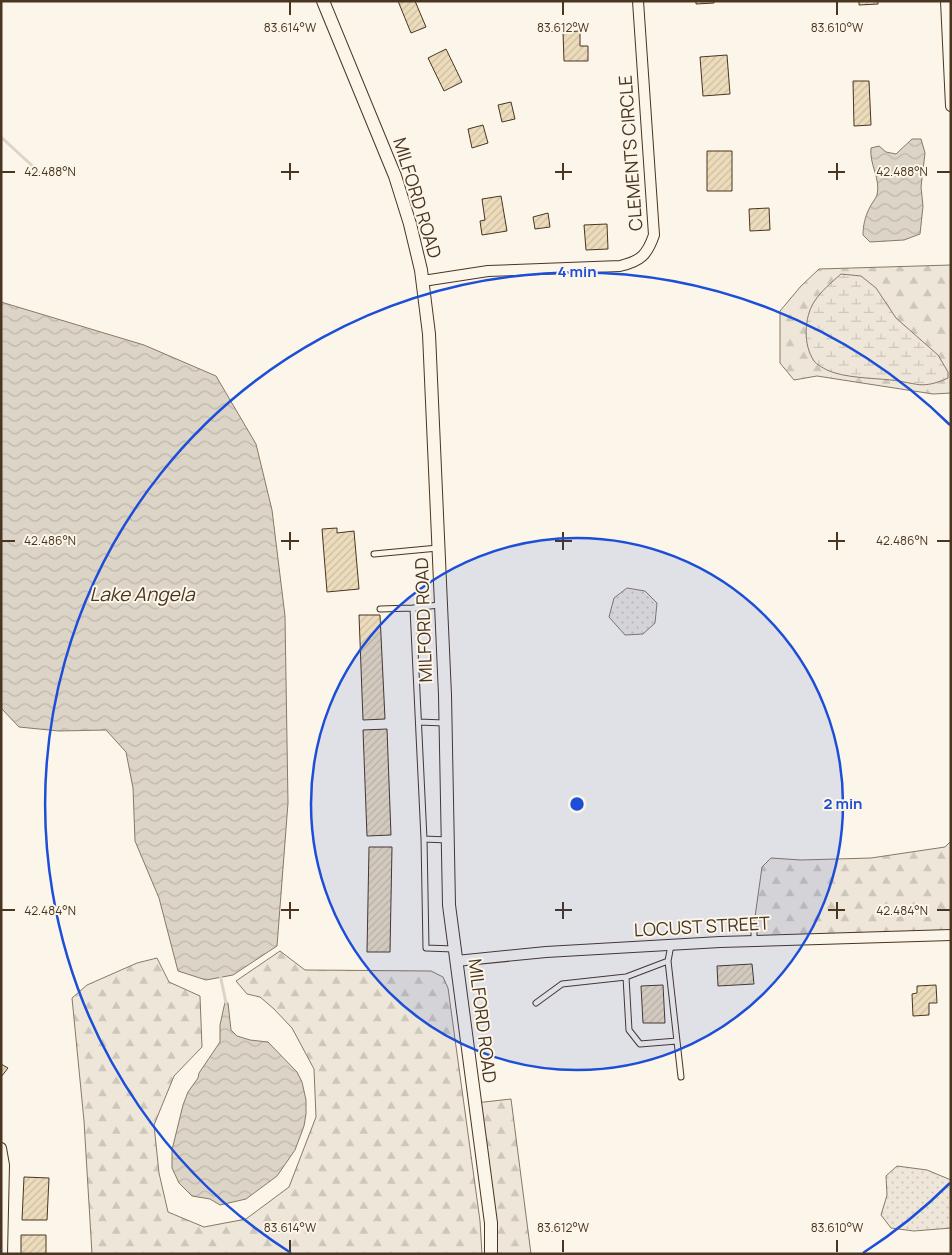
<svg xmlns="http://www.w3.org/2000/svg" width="952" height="1255" font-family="Manrope,sans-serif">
  <defs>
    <pattern id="grass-dots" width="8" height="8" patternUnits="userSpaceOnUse" patternTransform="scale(1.25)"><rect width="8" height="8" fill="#ede6d9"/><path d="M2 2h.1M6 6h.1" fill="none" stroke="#cdc6ba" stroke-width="1.8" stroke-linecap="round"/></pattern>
    <pattern id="forest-firs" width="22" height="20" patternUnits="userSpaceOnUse" patternTransform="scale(1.25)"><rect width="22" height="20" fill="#ede6d9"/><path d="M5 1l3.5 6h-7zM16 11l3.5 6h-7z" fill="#cdc6ba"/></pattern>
    <pattern id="wetland-marsh" width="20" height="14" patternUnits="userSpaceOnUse" patternTransform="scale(1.25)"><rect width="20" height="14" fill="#ede6d9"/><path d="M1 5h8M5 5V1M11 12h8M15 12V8" fill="none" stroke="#cdc6ba"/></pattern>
    <pattern id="water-waves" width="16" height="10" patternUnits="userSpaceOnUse" patternTransform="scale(1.25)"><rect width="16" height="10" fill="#dcd4c6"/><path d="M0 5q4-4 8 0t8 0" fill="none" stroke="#beb7aa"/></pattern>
    <pattern id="building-hatch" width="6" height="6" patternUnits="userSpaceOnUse" patternTransform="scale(1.25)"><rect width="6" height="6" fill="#ecdcbc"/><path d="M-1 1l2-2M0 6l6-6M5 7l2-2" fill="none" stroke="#ccbda1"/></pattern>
  </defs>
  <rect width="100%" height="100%" fill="#fbf6e9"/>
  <!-- grass -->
  <path fill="url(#grass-dots)" stroke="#887966" d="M 627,588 L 645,591 L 657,603 L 655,623 L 643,634 L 625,635 L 609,617 L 614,598 Z
    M 897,1166 L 927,1170 L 951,1180 L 951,1228 L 914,1231 L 891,1228 L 881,1215 L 887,1195 L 886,1176 Z"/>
  <!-- forest -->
  <path fill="url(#forest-firs)" stroke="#887966" d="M 951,265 L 951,393 L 933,394 L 817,376 L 794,380 L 780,363 L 780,311 L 801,286 L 819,269 Z
    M 951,841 L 951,935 L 754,941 L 754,924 L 762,867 L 771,858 L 801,860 L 871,858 L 945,847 Z
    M 280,951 L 305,970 L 431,971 L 443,977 L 448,988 L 480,1221 L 482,1254 L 92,1254 L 84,1121 L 72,998 L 87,985 L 137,963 L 157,958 L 169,982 L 200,996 L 202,1047 L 174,1076 L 154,1125 L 159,1173 L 168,1212 L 204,1227 L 246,1219 L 289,1187 L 316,1117 L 314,1069 L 292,1028 L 274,1009 L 260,997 L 247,994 L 236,981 Z
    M 511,1099 L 531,1254 L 491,1254 L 475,1103 Z"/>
  <!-- wetland -->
  <path fill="url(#wetland-marsh)" stroke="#887966" d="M 841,274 L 861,276 L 876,288 L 896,318 L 938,355 L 948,372 L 948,378 C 921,390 918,383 891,380 C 872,378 844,378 827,370 C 823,368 816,364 814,361 C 803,345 804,318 814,302 C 821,291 832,282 841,274 Z"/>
  <!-- water -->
  <path fill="url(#water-waves)" stroke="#887966" d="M 912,139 L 921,139 L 925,153 L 921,187 L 923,206 L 920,234 L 904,240 L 870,242 L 863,235 C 863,226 865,217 869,209 C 871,204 875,200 877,195 C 881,179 869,164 871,148 L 879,146 L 886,152 L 896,154 Z
    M 1,302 L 144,345 L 216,376 L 256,444 L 272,510 L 285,616 L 288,803 L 277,946 L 233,975 L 206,980 L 178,971 L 159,898 L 135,841 L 133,788 L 126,752 L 106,730 L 59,731 L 19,727 L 1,708 Z
    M 225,1002 L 228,1003 L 231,1030 L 237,1036 L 250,1040 L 268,1042 L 297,1072 L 302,1082 L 306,1100 L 306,1114 L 304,1126 L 295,1150 L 277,1176 L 246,1199 L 220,1205 L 210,1199 L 192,1196 L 179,1183 L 172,1168 L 172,1150 L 183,1105 L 188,1092 L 198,1078 L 199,1073 L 220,1042 L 220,1025 Z"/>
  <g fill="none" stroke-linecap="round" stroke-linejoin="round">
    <!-- stream -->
    <path stroke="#dcd4c6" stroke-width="3" d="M 1,137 L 39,172
      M 220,974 L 226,1003"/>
  </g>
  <!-- building -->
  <path fill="url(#building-hatch)" stroke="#4a3520" d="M 398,1 L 415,1 L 426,27 L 411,33 Z
    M 696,1 L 714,1 L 714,3 L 696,4 Z
    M 859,1 L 878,1 L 878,4 L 859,5 Z
    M 580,31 L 580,46 L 588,46 L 588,61 L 564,61 L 563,32 Z
    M 446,49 L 462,82 L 444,91 L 428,58 Z
    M 727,55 L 730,94 L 703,96 L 700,57 Z
    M 853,81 L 869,81 L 871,125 L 854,126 Z
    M 511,102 L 515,119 L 502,122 L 498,105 Z
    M 483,125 L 488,143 L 472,148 L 468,129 Z
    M 707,151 L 732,151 L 732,191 L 707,191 Z
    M 501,196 L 507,231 L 482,235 L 480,221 L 485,220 L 482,199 Z
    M 769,208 L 770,230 L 750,231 L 749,209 Z
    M 548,213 L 550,227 L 535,229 L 533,217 Z
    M 607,224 L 608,249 L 586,250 L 584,225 Z
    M 337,528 L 337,533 L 354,531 L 359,589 L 327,592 L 322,529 Z
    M 359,615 L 380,615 L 385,719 L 363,720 Z
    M 387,729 L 391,835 L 367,836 L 363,730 Z
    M 369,847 L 392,847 L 390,952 L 367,952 Z
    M 752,964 L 754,984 L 718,986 L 717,966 Z
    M 663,985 L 665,1023 L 643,1023 L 641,986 Z
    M 936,985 L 937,1003 L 929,1003 L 929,1015 L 913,1016 L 912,994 L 917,993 L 917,986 Z
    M 1,1064 L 8,1068 L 1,1077 Z
    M 24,1177 L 49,1178 L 47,1220 L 22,1220 Z
    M 21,1235 L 46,1235 L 46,1254 L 21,1254 Z"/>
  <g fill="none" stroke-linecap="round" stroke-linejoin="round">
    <!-- service casing -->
    <g stroke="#4a3520" stroke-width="7">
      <path id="service" d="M 374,554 L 438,548
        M 413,608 L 424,839 L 448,840
        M 380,609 L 413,608 L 439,605
        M 419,722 L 444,723
        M 424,838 L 426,948 L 454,949
        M 754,924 L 754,941
        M 671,945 L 668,961 L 681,1077
        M 668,961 L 626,977 L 629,1030 L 640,1044 L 677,1041
        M 536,1003 L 562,984 L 626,977"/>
    </g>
    <!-- minor casing -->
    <g stroke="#4a3520" stroke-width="12">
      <path id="minor" d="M 946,1 L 951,106
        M 423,281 L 488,271 L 620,266 C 641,261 647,255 654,235 L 638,1
        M 456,961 L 546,952 L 720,942 L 951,935
        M 1,1148 L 4,1165 L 2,1254"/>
    </g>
    <!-- tertiary casing -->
    <g stroke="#4a3520" stroke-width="14">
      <path id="tertiary" d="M 323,1 L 395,176 L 410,224 L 421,270 L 429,334 L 445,695 L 449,905 L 491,1223 L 491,1254"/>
    </g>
    <!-- service -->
    <use href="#service" stroke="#fbf6e9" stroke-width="5"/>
    <!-- minor -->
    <use href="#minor" stroke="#fbf6e9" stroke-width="10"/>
    <!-- tertiary -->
    <use href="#tertiary" stroke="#fbf6e9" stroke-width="12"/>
  </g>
  <!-- ticks -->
  <path fill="none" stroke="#4a3520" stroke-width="2" d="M 290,2 L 290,15M 563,2 L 563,15M 837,2 L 837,15M 290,163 L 290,180M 563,163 L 563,180M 837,163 L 837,180M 2,172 L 15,172M 281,172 L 299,172M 555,172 L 572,172M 828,172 L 845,172M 937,172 L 950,172M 290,532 L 290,550M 563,532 L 563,550M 837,532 L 837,550M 2,541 L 15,541M 281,541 L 299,541M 555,541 L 572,541M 828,541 L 845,541M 937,541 L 950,541M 290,902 L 290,919M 563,902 L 563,919M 837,902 L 837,919M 2,910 L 15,910M 281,910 L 299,910M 555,910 L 572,910M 828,910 L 845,910M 937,910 L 950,910M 290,1240 L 290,1252M 563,1240 L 563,1252M 837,1240 L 837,1252"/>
  <!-- distance rings -->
  <circle cx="577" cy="804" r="266" fill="#1d4ed8" fill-opacity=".12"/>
  <g fill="none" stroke="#1d4ed8" stroke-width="2.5">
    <circle cx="577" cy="804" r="266"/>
    <path d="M950 1183A532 532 0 0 1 863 1253M291 1253A532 532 0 1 1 950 425"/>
  </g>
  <g text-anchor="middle" stroke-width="4" stroke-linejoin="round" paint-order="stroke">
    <!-- street labels -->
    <g font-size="18" fill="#4a3520" stroke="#fbf6e9">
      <text transform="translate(631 153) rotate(-94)" y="6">CLEMENTS CIRCLE</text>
      <text transform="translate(417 198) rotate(73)" y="6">MILFORD ROAD</text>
      <text transform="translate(424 620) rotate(-92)" y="6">MILFORD ROAD</text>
      <text transform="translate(702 927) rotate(-3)" y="6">LOCUST STREET</text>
      <text transform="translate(482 1021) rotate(83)" y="6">MILFORD ROAD</text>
    </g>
    <!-- water labels -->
    <g font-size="19" font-style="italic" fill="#4a3520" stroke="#fbf6e9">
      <text x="142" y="601">Lake Angela</text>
    </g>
  </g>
  <g font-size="12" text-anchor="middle" fill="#4a3520" stroke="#fbf6e9" stroke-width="4" stroke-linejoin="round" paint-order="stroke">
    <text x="290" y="32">83.614°W</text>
    <text x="563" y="32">83.612°W</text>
    <text x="837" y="32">83.610°W</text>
    <text x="50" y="176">42.488°N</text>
    <text x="902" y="176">42.488°N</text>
    <text x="50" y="545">42.486°N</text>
    <text x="902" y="545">42.486°N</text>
    <text x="50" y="915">42.484°N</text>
    <text x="902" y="915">42.484°N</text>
    <text x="290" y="1232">83.614°W</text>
    <text x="563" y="1232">83.612°W</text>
    <text x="837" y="1232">83.610°W</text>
  </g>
  <circle cx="577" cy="804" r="8" fill="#1d4ed8" stroke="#fbf6e9" stroke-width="2.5"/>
  <g font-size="15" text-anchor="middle" font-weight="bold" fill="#1d4ed8" stroke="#fbf6e9" stroke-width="4" stroke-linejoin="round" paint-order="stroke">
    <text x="577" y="277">4 min</text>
    <text x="843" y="809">2 min</text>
  </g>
  <!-- border -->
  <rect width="952" height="1255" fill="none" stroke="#4a3520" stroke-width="5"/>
</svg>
